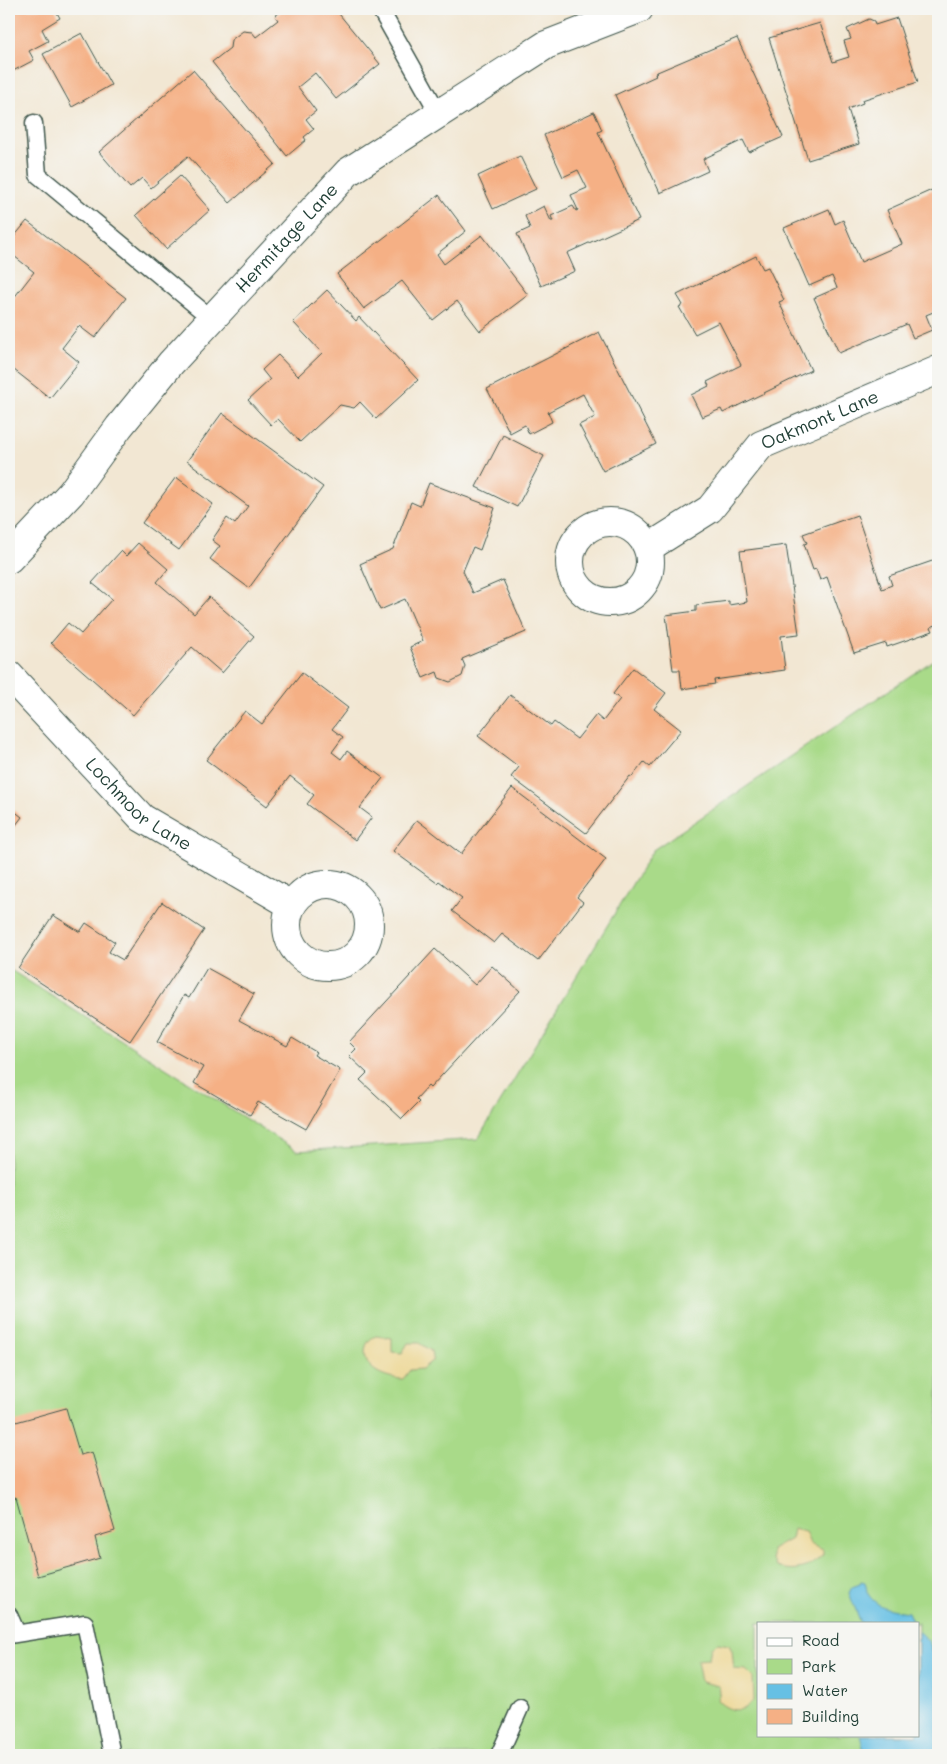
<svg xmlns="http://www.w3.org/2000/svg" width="947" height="1764" font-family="Mali,sans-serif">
  <rect width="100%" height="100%" fill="#f6f6f2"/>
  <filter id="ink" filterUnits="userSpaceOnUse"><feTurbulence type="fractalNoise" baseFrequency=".02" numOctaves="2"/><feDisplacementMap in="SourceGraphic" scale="10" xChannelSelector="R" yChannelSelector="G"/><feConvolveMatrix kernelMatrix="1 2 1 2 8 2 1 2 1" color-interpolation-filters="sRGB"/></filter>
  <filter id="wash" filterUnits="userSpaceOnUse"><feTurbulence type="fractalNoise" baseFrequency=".0096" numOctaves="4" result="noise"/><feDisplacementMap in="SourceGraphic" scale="20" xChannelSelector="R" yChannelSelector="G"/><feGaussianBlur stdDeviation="1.12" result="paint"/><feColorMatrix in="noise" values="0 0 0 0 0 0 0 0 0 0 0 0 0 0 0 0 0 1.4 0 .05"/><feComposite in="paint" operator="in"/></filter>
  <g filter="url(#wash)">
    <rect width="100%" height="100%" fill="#f2e7d3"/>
    <!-- green -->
    <path fill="#a9da89" stroke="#648c5e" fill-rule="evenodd" d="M 938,657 L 938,1755 L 388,1755 L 376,1751 L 375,1755 L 9,1755 L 9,969 L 297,1151 L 478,1139 L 653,850 ZM 758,1623 L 918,1623 L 918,1735 L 758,1735 Z"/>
    <!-- sand -->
    <path fill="#eeda9e" stroke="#868c69" d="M 376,1336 L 392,1338 L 392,1352 L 402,1353 L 408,1343 L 419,1343 L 431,1351 L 433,1360 L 422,1369 L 410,1370 L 403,1379 C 394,1379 380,1375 373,1369 C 362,1360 362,1341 376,1336 Z
      M 793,1529 L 805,1532 L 810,1544 L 823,1550 L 823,1555 C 810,1568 795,1573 777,1567 L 772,1558 L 772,1550 L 791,1539 Z
      M 718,1643 L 729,1645 L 732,1651 L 734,1669 L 746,1670 L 753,1677 L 754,1700 C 744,1714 728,1712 717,1700 L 720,1693 L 719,1686 L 701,1682 L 697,1660 L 709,1659 L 711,1647 Z"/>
    <!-- water -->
    <path fill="#66c0e4" stroke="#427e8c" d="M 861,1581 L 865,1582 C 867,1586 866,1591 868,1594 C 878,1609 891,1609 908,1612 L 913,1623 L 861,1623 L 849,1593 L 852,1587 L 860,1584 Z
      M 918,1631 C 924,1638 931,1640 931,1650 L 938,1657 L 938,1755 L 865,1755 L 860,1735 L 918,1735 Z"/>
    <g id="blocks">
      <!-- building -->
      <path fill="#f5b085" d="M 9,9 L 55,9 L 60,18 L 42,29 L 48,41 L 29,51 L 34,60 L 13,71 L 9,64 Z
        M 284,9 L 335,9 L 380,64 L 336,99 L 315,73 L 298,87 L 316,111 L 306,119 L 314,129 L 304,137 L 306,140 L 287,156 L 212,62 L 230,48 L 231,40 L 243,31 L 252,32 L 256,37 L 278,20 L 275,16 Z
        M 897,18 L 918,82 L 862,100 L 863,103 L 848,109 L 859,144 L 808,160 L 769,38 L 820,23 L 833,62 L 849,57 L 844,41 L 851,39 L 847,29 L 869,19 L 874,21 L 875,25 Z
        M 82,33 L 111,85 L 72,107 L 43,54 Z
        M 737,38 L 783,137 L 749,152 L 743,140 L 703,159 L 708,171 L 660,193 L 615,95 L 656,76 L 655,73 Z
        M 193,70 L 275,164 L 230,203 L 188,156 L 151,188 L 142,178 L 130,188 L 99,152 Z
        M 594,112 L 602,130 L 598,132 L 639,220 L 567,253 L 575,271 L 541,286 L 517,234 L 530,228 L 525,216 L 544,206 L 551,221 L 553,221 L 551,216 L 573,206 L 576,211 L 578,210 L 571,195 L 587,188 L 578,170 L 563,177 L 544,135 Z
        M 520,156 L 536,189 L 493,209 L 478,176 Z
        M 180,176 L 210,210 L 166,249 L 136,215 Z
        M 934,189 L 938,199 L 938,310 L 926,315 L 932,330 L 913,338 L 907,324 L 839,353 L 814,298 L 837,288 L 832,276 L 809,286 L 784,228 L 829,209 L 835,224 L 843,220 L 861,262 L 902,244 L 887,210 Z
        M 439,195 L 466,231 L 437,254 L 444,264 L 482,235 L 528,295 L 480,331 L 457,301 L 433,320 L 402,281 L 364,309 L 337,274 Z
        M 27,221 L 126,298 L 95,338 L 79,326 L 62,348 L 79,362 L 50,398 L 9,366 L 9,304 L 34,272 L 9,252 L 9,243 Z
        M 756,256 L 763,269 L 768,267 L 784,300 L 779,302 L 811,370 L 723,413 L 721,409 L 702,417 L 691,395 L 709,386 L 707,382 L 741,365 L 719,322 L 695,334 L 679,307 L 683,305 L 677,295 Z
        M 327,290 L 356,321 L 359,317 L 418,380 L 376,419 L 360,402 L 354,408 L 340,405 L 300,442 L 278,419 L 271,425 L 248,400 L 270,380 L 262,370 L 278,355 L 298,376 L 322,353 L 293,322 Z
        M 599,332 L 656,444 L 603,471 L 579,425 L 595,417 L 583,394 L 548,412 L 552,422 L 529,434 L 525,425 L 510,433 L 487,389 Z
        M 222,413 L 323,487 L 249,588 L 210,559 L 220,546 L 212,540 L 227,518 L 235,524 L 248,506 L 187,461 Z
        M 503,435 L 544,456 L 517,507 L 476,487 Z
        M 176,477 L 213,504 L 179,550 L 142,523 Z
        M 429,483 L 495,508 L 480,550 L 473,547 L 463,571 L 473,593 L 503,580 L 526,632 L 462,659 L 465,666 L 462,676 L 450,682 L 439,678 L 437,672 L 423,678 L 410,647 L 423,641 L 405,599 L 380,610 L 360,564 L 393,549 L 411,502 L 420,506 Z
        M 857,515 L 882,589 L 892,585 L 889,576 L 938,559 L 938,624 L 931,627 L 933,631 L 887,647 L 886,643 L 854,653 L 827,577 L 820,580 L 816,569 L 813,570 L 804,544 L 807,543 L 803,534 Z
        M 138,543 L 168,569 L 157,582 L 194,614 L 209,597 L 254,636 L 222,673 L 192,647 L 133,715 L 51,643 L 68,623 L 81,634 L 112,599 L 92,583 L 121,551 L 126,556 Z
        M 786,545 L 799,634 L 781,636 L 785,670 L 714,680 L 715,684 L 682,689 L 680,670 L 673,670 L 666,615 L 696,611 L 696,605 L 729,601 L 729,605 L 747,602 L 740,551 Z
        M 633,668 L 666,693 L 654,709 L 681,730 L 650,767 L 644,762 L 632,777 L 630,776 L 586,833 L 511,777 L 519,767 L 478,736 L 510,695 L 551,726 L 554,722 L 577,739 L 596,715 L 603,721 L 620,699 L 613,694 Z
        M 302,673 L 348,708 L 332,729 L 343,737 L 332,752 L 341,759 L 347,751 L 383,778 L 360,808 L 372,817 L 355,840 L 307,804 L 314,795 L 290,776 L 267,806 L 206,760 L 245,711 L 262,724 Z
        M 512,788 L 606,859 L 577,897 L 583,902 L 538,961 L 502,934 L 494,943 L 452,911 L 462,898 L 439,881 L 437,883 L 393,851 L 417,820 L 461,854 Z
        M 9,807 L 22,817 L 9,834 Z
        M 162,902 L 204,930 L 130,1041 L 18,968 L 53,915 L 80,932 L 86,923 L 115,942 L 109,952 L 123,960 Z
        M 435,949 L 475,985 L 492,966 L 520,991 L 430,1088 L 428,1086 L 416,1099 L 419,1102 L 402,1119 L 360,1080 L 367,1073 L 349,1056 L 356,1049 L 349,1042 Z
        M 207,968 L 254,994 L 239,1020 L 287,1046 L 292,1038 L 316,1052 L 314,1055 L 340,1070 L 306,1129 L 258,1102 L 250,1115 L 194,1083 L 203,1067 L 157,1042 L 184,995 L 189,998 Z
        M 66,1408 L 80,1455 L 92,1452 L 115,1531 L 95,1537 L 100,1558 L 38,1576 L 16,1497 L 9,1500 L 9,1424 Z"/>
    </g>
  </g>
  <g filter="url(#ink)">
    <use href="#blocks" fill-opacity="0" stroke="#3f564c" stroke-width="1"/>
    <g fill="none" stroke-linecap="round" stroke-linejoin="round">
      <!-- lane casing -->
      <g stroke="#3f564c" stroke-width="19">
        <path id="lane" d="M 380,9 L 439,114
          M 34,123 L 38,175 L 212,319
          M 9,1615 L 17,1633
          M 9,1635 L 85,1623 L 112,1755
          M 499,1755 L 520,1708"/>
      </g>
      <!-- street casing -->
      <g stroke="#3f564c" stroke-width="30">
        <g id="street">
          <circle cx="610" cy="562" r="40"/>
          <path id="s1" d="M 648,548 L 710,509 L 761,445 L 938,370"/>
          <path id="s2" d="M 9,559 L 71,493 L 119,427 L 171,363 L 348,172 L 546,45 L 639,9"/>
          <path id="s3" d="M 9,675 L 142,818 L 291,905"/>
          <circle cx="328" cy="925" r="41"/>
        </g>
      </g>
      <!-- lane -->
      <use href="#lane" stroke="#fff" stroke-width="16"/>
      <!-- street -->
      <use href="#street" stroke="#fff" stroke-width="28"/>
    </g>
  </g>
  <g text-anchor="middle" stroke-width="4.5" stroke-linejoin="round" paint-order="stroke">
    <!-- street labels -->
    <g font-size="18" fill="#1f3d34" stroke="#f6f6f2">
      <text dy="6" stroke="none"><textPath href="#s2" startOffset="425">Hermitage Lane</textPath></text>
      <text dy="6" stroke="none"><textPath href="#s1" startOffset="219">Oakmont Lane</textPath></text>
      <text dy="6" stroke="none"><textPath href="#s3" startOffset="184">Lochmoor Lane</textPath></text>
    </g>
  </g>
  <!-- margin -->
  <rect width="947" height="1764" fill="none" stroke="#f6f6f2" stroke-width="30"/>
  <!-- legend -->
  <rect x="757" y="1622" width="162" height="115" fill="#f6f6f2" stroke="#a0aca6"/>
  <rect x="767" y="1638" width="25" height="8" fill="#ffffff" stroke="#a0aca6"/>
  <text x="802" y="1646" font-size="15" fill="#1f3d34">Road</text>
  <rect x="767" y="1659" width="25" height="15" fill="#a9da89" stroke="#a0aca6"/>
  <text x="802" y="1672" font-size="15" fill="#1f3d34">Park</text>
  <rect x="767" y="1684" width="25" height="15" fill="#66c0e4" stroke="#a0aca6"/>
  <text x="802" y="1696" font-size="15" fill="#1f3d34">Water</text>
  <rect x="767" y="1709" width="25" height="15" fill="#f5b085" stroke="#a0aca6"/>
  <text x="802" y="1722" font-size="15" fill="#1f3d34">Building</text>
</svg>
